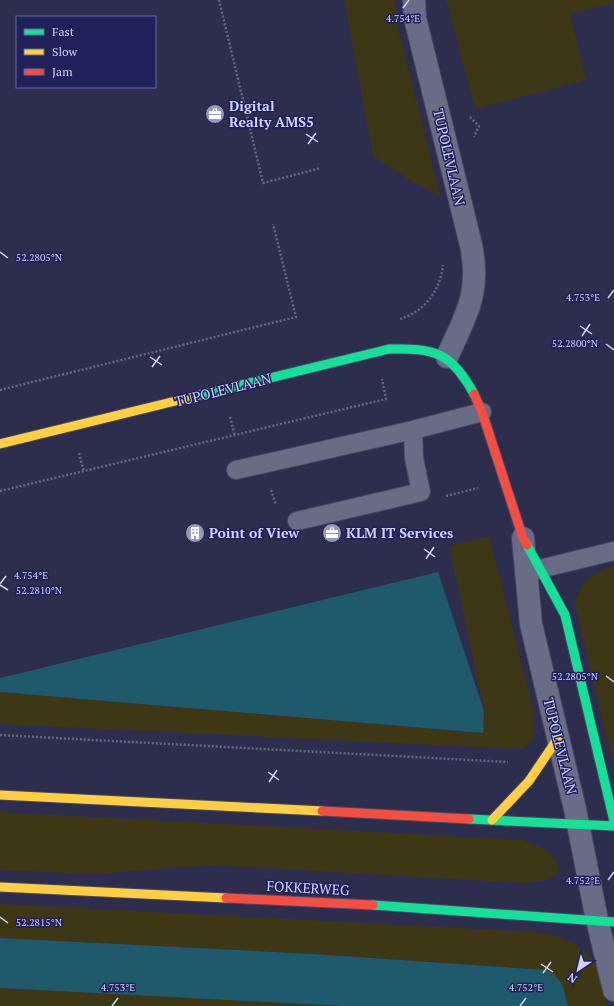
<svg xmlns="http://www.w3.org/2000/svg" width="614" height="1006" font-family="'PT Serif',serif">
  <rect width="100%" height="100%" fill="#2d2d4e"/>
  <!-- green -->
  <path fill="#3e3715" d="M 344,0 L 395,0 L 398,29 L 440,196 L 413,182 L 373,156 Z
    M 446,0 L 614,0 L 614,3 L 570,14 L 586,80 L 475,109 Z
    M 489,536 L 533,708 L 533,740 L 522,749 L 0,724 L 0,692 L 482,733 L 484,711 L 449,546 Z
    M 613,566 L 614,570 L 614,758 L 612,758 L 610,752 L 575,605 C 578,584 594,571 613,566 Z
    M 0,812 L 522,840 C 535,844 556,853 559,867 C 556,882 538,881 525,883 L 213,865 L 93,874 L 0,870 Z
    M 0,904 L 497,930 C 531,932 575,930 595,964 C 602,977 604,992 607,1006 L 568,1006 C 564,991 562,977 546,970 L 313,954 L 0,938 Z
    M 0,988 L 342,1006 L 0,1006 Z"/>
  <!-- water -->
  <path fill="#1e5a6c" d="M 438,572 L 484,711 L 483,733 L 0,692 L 0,678 Z
    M 0,938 L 313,954 L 546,970 C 563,977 564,990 568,1006 L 342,1006 L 0,988 Z"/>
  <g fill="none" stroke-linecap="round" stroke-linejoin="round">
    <!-- lane casing -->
    <g stroke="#484865" stroke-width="20">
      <path id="lane" d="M 236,470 L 413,430
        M 297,521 L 421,492 L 414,458 L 413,430 L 482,412
        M 527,572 L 614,551"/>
    </g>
    <!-- street casing -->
    <g stroke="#484865" stroke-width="24">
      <path id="street" d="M 414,0 L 415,18 L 471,245 C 481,293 466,315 447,357
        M 523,538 L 531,624 L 575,809 L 597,920 L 614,990"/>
    </g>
    <!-- fast casing -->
    <g stroke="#484865" stroke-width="11">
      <path id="fast" d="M 192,397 L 389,349 C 435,348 451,352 474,394
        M 527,545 L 565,615 L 614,821
        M 469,819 L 614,826
        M 373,905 L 614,922"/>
    </g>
    <!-- slow casing -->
    <g stroke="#484865" stroke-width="11">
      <path id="slow" d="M 0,444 L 192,397
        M 0,795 L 322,811
        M 492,820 L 529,781 L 558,738
        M 0,887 L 226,898"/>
    </g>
    <!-- jam casing -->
    <g stroke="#484865" stroke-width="11">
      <path id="jam" d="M 474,394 L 482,412 L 523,538 L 527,545
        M 322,811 L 469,819
        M 226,898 L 373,905"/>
    </g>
    <!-- path -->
    <path stroke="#65677f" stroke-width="2.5" stroke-dasharray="2 2" stroke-linecap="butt" d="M 219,0 L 263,183 L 321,168
      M 470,117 L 479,126 L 474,137
      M 400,319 C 425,311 440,291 443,265
      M 0,390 L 296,317 L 273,224
      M 230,417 L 235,436
      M 79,453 L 84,472
      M 271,490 L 276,505
      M 0,491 L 386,399 L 382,379
      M 446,496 L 478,488
      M 0,735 L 508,762"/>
    <!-- lane -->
    <use href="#lane" stroke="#696c85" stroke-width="18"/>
    <!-- street -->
    <use href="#street" stroke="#696c85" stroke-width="22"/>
    <!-- fast -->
    <use href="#fast" stroke="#16e098" stroke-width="9"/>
    <!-- slow -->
    <use href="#slow" stroke="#ffcf43" stroke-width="9"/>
    <!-- jam -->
    <use href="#jam" stroke="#f24e42" stroke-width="9"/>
  </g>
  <!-- ticks -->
  <path fill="none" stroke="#cdd4f8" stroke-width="1.5" d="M 403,8 L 409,0M 306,134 L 318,142M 308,144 L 316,133M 0,252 L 8,258M 608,298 L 614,290M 580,326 L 592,334M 582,336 L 590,324M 606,344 L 614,350M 150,357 L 162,365M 152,367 L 160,356M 424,549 L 435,557M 426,559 L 434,547M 0,584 L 6,576M 0,585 L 8,590M 606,676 L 614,682M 268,772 L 279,780M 269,782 L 277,770M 608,880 L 614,872M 0,917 L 8,923M 541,964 L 553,972M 543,973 L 551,962M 112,1006 L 118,998M 520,1006 L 526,998"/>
  <!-- icons -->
  <defs>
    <g id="office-disc" transform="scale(1)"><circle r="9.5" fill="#959abc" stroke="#20205b"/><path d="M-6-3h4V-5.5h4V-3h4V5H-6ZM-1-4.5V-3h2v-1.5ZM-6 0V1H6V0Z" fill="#fff"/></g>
    <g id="building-disc" transform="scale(1)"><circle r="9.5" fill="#959abc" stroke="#20205b"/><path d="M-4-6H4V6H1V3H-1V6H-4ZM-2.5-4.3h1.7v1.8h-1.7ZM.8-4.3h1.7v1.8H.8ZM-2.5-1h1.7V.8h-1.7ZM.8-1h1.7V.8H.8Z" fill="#fff"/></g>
  </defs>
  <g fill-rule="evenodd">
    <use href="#office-disc" x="215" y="114"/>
    <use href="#building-disc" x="195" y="533"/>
    <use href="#office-disc" x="332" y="533"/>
  </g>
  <g text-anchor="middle" stroke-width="3" stroke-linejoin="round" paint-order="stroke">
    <!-- poi labels -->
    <g font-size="14" font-weight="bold" fill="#cdd4f8" stroke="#20205b" text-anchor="start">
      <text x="229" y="111">Digital<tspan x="229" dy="16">Realty AMS5</tspan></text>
      <text x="209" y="538">Point of View</text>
      <text x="346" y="538">KLM IT Services</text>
    </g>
    <!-- street labels -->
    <g font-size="14" fill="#cdd4f8" stroke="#20205b">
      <text transform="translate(449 157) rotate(77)" y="5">TUPOLEVLAAN</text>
      <text transform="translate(223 390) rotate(-14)" y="5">TUPOLEVLAAN</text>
      <text transform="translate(560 746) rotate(76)" y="5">TUPOLEVLAAN</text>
      <text transform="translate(308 888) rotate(3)" y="5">FOKKERWEG</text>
    </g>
  </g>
  <g font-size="10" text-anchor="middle" fill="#cdd4f8" stroke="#20205b" stroke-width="3" stroke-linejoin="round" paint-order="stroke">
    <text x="403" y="22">4.754°E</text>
    <text x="39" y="261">52.2805°N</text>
    <text x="583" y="301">4.753°E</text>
    <text x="575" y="347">52.2800°N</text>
    <text x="31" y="579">4.754°E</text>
    <text x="39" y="594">52.2810°N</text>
    <text x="575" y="680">52.2805°N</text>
    <text x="583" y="884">4.752°E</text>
    <text x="39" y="926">52.2815°N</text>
    <text x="118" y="991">4.753°E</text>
    <text x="526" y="991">4.752°E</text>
  </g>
  <!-- legend -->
  <rect x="16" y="16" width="140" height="72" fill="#20205b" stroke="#65689a"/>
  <rect x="24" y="29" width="20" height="6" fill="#16e098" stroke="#65689a"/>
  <text x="52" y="36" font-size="12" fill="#cdd4f8">Fast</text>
  <rect x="24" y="49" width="20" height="6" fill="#ffcf43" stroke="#65689a"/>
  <text x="52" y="56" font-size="12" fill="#cdd4f8">Slow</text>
  <rect x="24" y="69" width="20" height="6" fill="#f24e42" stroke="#65689a"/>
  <text x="52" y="76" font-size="12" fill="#cdd4f8">Jam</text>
  <!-- north arrow -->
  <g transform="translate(578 970) rotate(215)" stroke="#20205b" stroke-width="3" paint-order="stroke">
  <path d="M0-3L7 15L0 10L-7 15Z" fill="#cdd4f8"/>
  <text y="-6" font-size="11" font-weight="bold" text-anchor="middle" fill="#cdd4f8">N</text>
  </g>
</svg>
